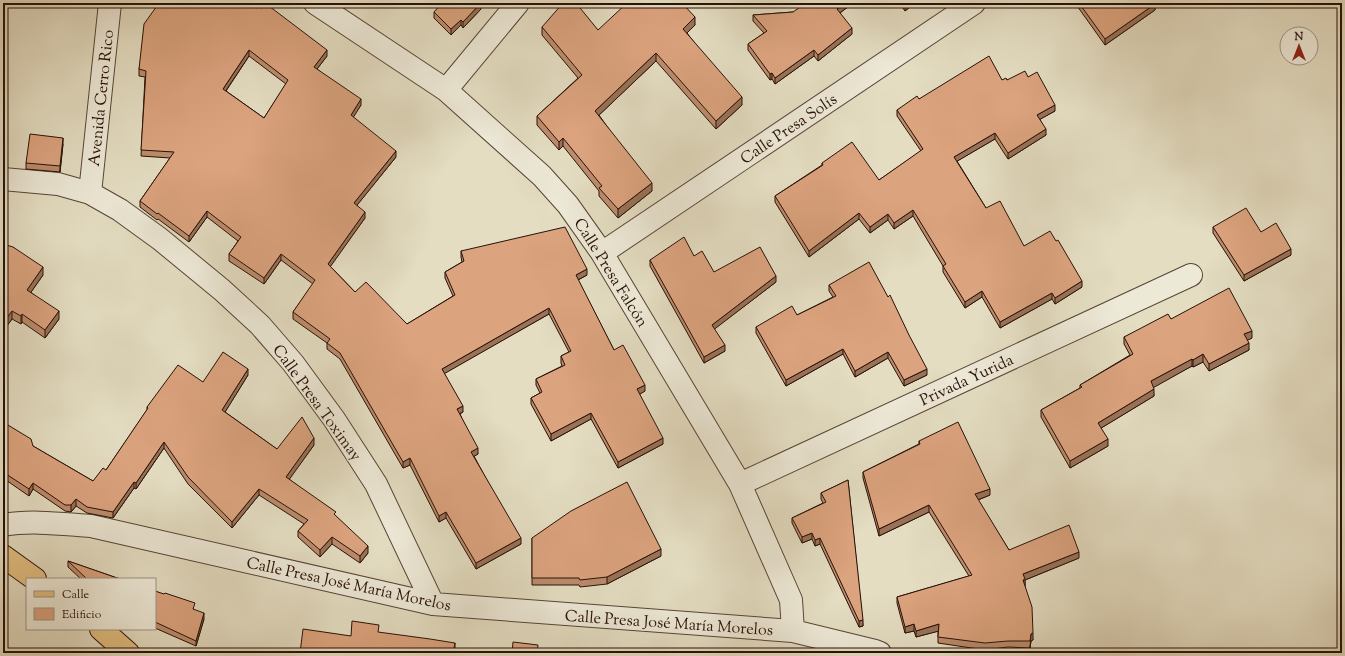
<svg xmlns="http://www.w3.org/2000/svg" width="1345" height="656" font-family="'Sorts Mill Goudy',serif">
  <rect width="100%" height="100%" fill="#e4ddc2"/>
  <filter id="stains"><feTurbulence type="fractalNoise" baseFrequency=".005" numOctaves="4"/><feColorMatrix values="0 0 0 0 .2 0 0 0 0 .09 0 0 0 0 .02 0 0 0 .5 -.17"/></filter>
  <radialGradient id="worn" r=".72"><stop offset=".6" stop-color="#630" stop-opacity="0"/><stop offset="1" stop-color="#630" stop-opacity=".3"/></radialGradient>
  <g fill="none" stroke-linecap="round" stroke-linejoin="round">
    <!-- minor casing -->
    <g stroke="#574436" stroke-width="24">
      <path id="minor" d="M 315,3 L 446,90 L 542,176 L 568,205 L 602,253 L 740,484 L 791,600 L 793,631
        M 446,90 L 518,3
        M 3,179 L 58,184 L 90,193 L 120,210 L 160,239 L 222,290 L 260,325 L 293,363 L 334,419 L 376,484 L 433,604
        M 90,193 L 110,3
        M 602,253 L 974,3
        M 740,484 L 1191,275
        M 3,525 C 32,520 62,524 91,526 L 433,604 L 793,631 L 875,651 L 880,653"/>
    </g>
    <!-- major casing -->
    <g stroke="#281108" stroke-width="24">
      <path id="major" d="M 3,556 L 35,579
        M 101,629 L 128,653"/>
    </g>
    <!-- minor -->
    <use href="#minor" stroke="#ede9d7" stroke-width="22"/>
    <!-- major -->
    <use href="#major" stroke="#e2be81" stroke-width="22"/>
  </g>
  <!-- wall -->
  <path fill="#bc8c6c" stroke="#281108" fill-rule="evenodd" d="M 159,3 L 327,56 L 317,69 L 361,105 L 353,117 L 396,157 L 357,205 L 365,218 L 330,266 L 355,292 L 407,324 L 453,296 L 445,278 L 445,272 L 462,262 L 461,257 L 461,251 L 587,275 L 578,280 L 614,350 L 645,391 L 639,394 L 663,444 L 618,468 L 591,419 L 551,441 L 531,404 L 531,398 L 540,393 L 536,385 L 536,379 L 562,366 L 561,363 L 561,356 L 569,352 L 549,314 L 444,373 L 463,412 L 460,414 L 478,454 L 474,456 L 521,544 L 476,569 L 446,518 L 439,522 L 410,465 L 403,468 L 340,359 L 327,349 L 327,343 L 293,319 L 293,312 L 313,284 L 281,260 L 264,284 L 229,261 L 229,254 L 238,241 L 207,217 L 189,242 L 158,219 L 157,220 L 140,207 L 140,201 L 170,158 L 141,156 L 145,77 L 139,76 L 139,69 ZM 249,56 L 286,84 L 264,118 L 226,91 Z
    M 685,3 L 685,6 L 695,25 L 687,33 L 742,105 L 716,129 L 656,61 L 599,115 L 652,191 L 618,218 L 599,196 L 599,191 L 563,146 L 559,150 L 537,125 L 537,116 L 578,78 L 542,35 L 542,27 L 598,30 Z
    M 853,3 L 840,13 L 852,34 L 818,61 L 814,56 L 775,84 L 772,79 L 770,80 L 748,50 L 748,44 L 764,33 L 753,21 L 753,15 L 793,12 Z
    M 899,3 L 915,3 L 905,11 Z
    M 1075,3 L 1154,3 L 1155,10 L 1105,45 Z
    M 481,9 L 463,28 L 461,25 L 451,35 L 434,18 L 434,12 Z
    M 1028,77 L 1055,111 L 1040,119 L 1046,135 L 1008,159 L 995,139 L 957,161 L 986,208 L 1024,246 L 1082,287 L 1055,304 L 1052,299 L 1000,328 L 982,297 L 965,308 L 943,272 L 943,266 L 913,216 L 894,229 L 888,220 L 870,233 L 859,219 L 809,257 L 775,202 L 775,196 L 822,165 L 822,163 L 879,180 L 921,151 L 897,116 L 897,110 L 919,99 L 1002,80 L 1007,80 Z
    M 63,144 L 60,172 L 26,169 L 26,163 Z
    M 1213,227 L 1261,232 L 1291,255 L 1244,281 L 1213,233 Z
    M 13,247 L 43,275 L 31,292 L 59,319 L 45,338 L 22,322 L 21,324 L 12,319 L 3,331 Z
    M 694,256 L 714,272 L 776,282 L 714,329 L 725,351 L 704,363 L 650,266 L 650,260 Z
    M 829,285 L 927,375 L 904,386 L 888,358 L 855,377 L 843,354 L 786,386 L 756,333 L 756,327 L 797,315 L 833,297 L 829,291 Z
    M 1171,319 L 1252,338 L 1247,340 L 1249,350 L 1209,371 L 1203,362 L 1193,367 L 1192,366 L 1153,387 L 1154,396 L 1101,428 L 1108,446 L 1070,468 L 1041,417 L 1041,410 L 1080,388 L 1080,385 L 1130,355 L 1124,344 L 1124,337 Z
    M 248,375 L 225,412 L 277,449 L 314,445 L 289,479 L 336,516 L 368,553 L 360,563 L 332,544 L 320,557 L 298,537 L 298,531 L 304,524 L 259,495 L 232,528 L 188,484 L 164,448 L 136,489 L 134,488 L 113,518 L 87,513 L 76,506 L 71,512 L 65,511 L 33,489 L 29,496 L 3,478 L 3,422 L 33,446 L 93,481 L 106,470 L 147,410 L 147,407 L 203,382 Z
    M 919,441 L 990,495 L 978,500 L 1009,550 L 1079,558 L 1025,580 L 1025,586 L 1033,640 L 1031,641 L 1030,648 L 1008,647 L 985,650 L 938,643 L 938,631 L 916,637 L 914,631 L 905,633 L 897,603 L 897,597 L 969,576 L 929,512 L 879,536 L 863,478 L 863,472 L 919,444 Z
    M 848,480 L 863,626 L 859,627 L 820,544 L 815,546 L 812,539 L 802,543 L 792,523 L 792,518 L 823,503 L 821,499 L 821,493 Z
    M 532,538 L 661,556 L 607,584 L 580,587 L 579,585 L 532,585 Z
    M 68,561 L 120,579 L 81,579 L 68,567 Z
    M 155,591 L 194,609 L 204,619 L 196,646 L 155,628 Z"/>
  <!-- shaded-wall -->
  <path fill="#997258" stroke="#281108" d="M 481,3 L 481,9 L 463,28 L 463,22 Z
    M 845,3 L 853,3 L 837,15 L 837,9 Z
    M 908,3 L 915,3 L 905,11 L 905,5 Z
    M 1155,4 L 1155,10 L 1105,45 L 1105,39 Z
    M 695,17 L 695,25 L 683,37 L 683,29 Z
    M 461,20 L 461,25 L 451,35 L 451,29 Z
    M 852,28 L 852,34 L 818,61 L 818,55 Z
    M 249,50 L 249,56 L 223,95 L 223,89 Z
    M 327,50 L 327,56 L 314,73 L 314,67 Z
    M 814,50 L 814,56 L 775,84 L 775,78 Z
    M 656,53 L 656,61 L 595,119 L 595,111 Z
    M 772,73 L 772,79 L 770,80 L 770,74 Z
    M 742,97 L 742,105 L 716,129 L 716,121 Z
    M 361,99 L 361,105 L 351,121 L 351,115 Z
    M 1055,105 L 1055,111 L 1037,121 L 1037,115 Z
    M 1046,129 L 1046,135 L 1008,159 L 1008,153 Z
    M 995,133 L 995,139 L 954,163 L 954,157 Z
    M 63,138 L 63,144 L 60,172 L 60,166 Z
    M 563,138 L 563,146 L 559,150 L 559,142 Z
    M 396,151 L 396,157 L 354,209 L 354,203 Z
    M 652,183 L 652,191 L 618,218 L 618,209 Z
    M 913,210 L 913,216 L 894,229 L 894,223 Z
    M 207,211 L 207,217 L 189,242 L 189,236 Z
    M 365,212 L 365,218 L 328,270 L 328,264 Z
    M 859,213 L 859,219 L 809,257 L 809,251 Z
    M 888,214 L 888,220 L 870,233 L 870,227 Z
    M 1291,249 L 1291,255 L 1244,281 L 1244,275 Z
    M 281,254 L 281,260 L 264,284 L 264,278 Z
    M 43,267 L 43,275 L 27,298 L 27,290 Z
    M 587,269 L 587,275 L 576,281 L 576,275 Z
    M 776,276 L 776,282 L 712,331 L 712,325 Z
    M 1082,281 L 1082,287 L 1055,304 L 1055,298 Z
    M 982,291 L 982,297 L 965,308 L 965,302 Z
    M 1052,293 L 1052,299 L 1000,328 L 1000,322 Z
    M 549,308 L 549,314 L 442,375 L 442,369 Z
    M 12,311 L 12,319 L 3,331 L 3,323 Z
    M 59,311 L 59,319 L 45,338 L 45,330 Z
    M 22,314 L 22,322 L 21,324 L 21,316 Z
    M 1252,331 L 1252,338 L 1244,342 L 1244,334 Z
    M 1249,343 L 1249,350 L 1209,371 L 1209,364 Z
    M 725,345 L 725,351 L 704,363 L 704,357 Z
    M 843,349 L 843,354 L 786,386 L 786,380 Z
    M 888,352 L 888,358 L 855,377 L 855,371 Z
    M 1203,354 L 1203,362 L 1193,367 L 1193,360 Z
    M 1192,359 L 1192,366 L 1151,389 L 1151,381 Z
    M 248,369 L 248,375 L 222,417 L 222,410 Z
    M 927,369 L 927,375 L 904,386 L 904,380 Z
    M 645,385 L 645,391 L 637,396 L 637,389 Z
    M 1154,389 L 1154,396 L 1098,430 L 1098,423 Z
    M 463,406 L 463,412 L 457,415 L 457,409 Z
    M 591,413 L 591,419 L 551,441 L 551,434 Z
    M 314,438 L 314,445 L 286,484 L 286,477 Z
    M 663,438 L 663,444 L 618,468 L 618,462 Z
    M 1108,439 L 1108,446 L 1070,468 L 1070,461 Z
    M 164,442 L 164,448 L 136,489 L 136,483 Z
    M 478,448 L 478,454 L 471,458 L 471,452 Z
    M 410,458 L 410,465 L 403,468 L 403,462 Z
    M 134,482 L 134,488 L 113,518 L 113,512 Z
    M 33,483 L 33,489 L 29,496 L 29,489 Z
    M 259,489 L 259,495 L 232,528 L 232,522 Z
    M 990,489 L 990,495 L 975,501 L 975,494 Z
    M 76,499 L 76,506 L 71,512 L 71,505 Z
    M 929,505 L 929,512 L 879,536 L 879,529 Z
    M 446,512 L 446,518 L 439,522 L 439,516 Z
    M 812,533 L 812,539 L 802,543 L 802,537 Z
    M 332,537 L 332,544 L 320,557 L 320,550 Z
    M 521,538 L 521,544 L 476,569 L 476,563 Z
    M 820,538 L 820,544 L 815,546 L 815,540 Z
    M 368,546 L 368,553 L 360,563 L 360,556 Z
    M 661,549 L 661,556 L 607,584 L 607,577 Z
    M 1079,552 L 1079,558 L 1025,580 L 1025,586 L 1023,587 L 1023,574 Z
    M 204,613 L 204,619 L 196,646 L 196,641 Z
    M 863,620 L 863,626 L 859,627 L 859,621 Z
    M 914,624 L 914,631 L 905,633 L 905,627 Z
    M 939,624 L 939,631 L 916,637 L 916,631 Z
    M 1033,633 L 1033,640 L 1031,641 L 1030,648 L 1031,634 Z
    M 455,643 L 455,653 L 453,653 Z"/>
  <!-- building -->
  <path fill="#dba37e" stroke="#281108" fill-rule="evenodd" d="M 159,3 L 246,3 L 262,8 L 265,3 L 327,50 L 314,67 L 361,99 L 351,115 L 396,151 L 354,203 L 365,212 L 328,264 L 355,292 L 366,282 L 407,324 L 455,295 L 445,272 L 464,261 L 461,251 L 565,227 L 587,269 L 576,275 L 614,350 L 623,345 L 645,385 L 637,389 L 663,438 L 618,462 L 591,413 L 551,434 L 531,398 L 542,392 L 536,379 L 565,365 L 561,356 L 571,351 L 549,308 L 442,369 L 463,406 L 457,409 L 478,448 L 471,452 L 521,538 L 476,563 L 446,512 L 439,516 L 410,458 L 403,462 L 340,353 L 327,343 L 330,339 L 293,312 L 315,280 L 281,254 L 264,278 L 229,254 L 241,237 L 207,211 L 189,236 L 158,213 L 157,214 L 140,201 L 174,152 L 141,150 L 146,71 L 139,69 L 144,24 ZM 249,50 L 288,80 L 264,118 L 223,89 Z
    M 442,3 L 481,3 L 463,22 L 461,20 L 451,29 L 434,12 Z
    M 563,3 L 576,3 L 598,30 L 627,3 L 682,3 L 695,17 L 683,29 L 742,97 L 716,121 L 656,53 L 595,111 L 652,183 L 618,209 L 599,188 L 602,186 L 563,138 L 559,142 L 537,116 L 582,75 L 542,27 Z
    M 806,3 L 845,3 L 837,9 L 852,28 L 818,55 L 814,50 L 775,78 L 772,73 L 770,74 L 748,44 L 767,31 L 753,15 L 793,12 Z
    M 1079,3 L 1154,3 L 1155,4 L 1105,39 Z
    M 989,56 L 1002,80 L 1006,78 L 1007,80 L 1025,71 L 1028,77 L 1037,72 L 1055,105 L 1037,115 L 1046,129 L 1008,153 L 995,133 L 954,157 L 986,208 L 1000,201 L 1024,246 L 1050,231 L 1056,241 L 1058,240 L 1082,281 L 1055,298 L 1052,293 L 1000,322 L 982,291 L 965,302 L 943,266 L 946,264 L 913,210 L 894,223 L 888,214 L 870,227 L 859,213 L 809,251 L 775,196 L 823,165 L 822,163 L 852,142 L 879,180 L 923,149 L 897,110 L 917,96 L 919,99 Z
    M 30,134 L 63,138 L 60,166 L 26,163 Z
    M 1246,208 L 1261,232 L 1276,223 L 1291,249 L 1244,275 L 1213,227 Z
    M 684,237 L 694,256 L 702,251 L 714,272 L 760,247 L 776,276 L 712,325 L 725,345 L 704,357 L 650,260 Z
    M 3,244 L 13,247 L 43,267 L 27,290 L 59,311 L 45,330 L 22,314 L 21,316 L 12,311 L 3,323 Z
    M 869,262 L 888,297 L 890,295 L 909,335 L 927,369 L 904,380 L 888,352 L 855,371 L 843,349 L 786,380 L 756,327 L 792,306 L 797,315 L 836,296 L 829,285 Z
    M 1229,288 L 1252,331 L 1244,334 L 1249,343 L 1209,364 L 1203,354 L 1193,360 L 1192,359 L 1151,381 L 1154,389 L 1098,423 L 1108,439 L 1070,461 L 1041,410 L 1082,387 L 1080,385 L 1133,354 L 1124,337 L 1168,314 L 1171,319 Z
    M 223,352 L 248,369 L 222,410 L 277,449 L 302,417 L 314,438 L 286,477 L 336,512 L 334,514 L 368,546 L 360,556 L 332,537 L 320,550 L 298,531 L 308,520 L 259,489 L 232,522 L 188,477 L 164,442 L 136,483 L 134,482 L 113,512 L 87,507 L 76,499 L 71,505 L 65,505 L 33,483 L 29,489 L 3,472 L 3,422 L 31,439 L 33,446 L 93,481 L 103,468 L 106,470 L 148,408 L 147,407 L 178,365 L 203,382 Z
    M 958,422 L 990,489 L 975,494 L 1009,550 L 1069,525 L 1079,552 L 1023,574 L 1025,579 L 1023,580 L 1032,607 L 1033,633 L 1031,634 L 1030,641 L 1008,641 L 985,643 L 938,637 L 939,624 L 916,631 L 914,624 L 905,627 L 897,597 L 972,575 L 929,505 L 879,529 L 863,472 L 920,444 L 919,441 Z
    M 848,480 L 863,620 L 859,621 L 820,538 L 815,540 L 812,533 L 802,537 L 792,518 L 826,502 L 821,493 Z
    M 627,482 L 661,549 L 607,577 L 580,580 L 579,578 L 532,578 L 532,538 L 571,511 Z
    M 68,561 L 120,579 L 87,579 Z
    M 155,591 L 164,594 L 165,593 L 195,603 L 193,609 L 204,613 L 196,641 L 155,622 Z
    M 352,621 L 379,625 L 378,632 L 430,639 L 455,643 L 453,653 L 300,653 L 303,629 L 351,636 Z
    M 513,642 L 538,645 L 537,653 L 512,653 Z"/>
  <g text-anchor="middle" stroke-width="3" stroke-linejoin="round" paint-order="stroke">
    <!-- street labels -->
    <g font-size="16" fill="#281108" stroke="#ede9d7">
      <text transform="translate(100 98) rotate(-84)" y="6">Avenida Cerro Rico</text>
      <text transform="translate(788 128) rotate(-34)" y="6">Calle Presa Solís</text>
      <text transform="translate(612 272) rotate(58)" y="6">Calle Presa Falcón</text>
      <text transform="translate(966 379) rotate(-25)" y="6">Privada Yurida</text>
      <text transform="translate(318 402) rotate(54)" y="6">Calle Presa Toximay</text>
      <text transform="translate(349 583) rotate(12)" y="6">Calle Presa José María Morelos</text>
      <text transform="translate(669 622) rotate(4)" y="6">Calle Presa José María Morelos</text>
    </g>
  </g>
  <!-- margin -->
  <rect width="1345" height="656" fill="none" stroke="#e4ddc2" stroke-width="16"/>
  <rect x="4" y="4" width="1337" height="648" fill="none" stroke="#281108" stroke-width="2"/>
  <rect x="8" y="8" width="1329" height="640" fill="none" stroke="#281108"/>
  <!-- legend -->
  <rect x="26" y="578" width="130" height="52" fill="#ede9d7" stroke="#9e9384"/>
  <rect x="34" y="591" width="20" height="6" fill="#e2be81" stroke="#9e9384"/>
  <text x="62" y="598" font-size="12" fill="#281108">Calle</text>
  <rect x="34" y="608" width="20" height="12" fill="#dba37e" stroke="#9e9384"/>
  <text x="62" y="618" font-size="12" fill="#281108">Edificio</text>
  <!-- north arrow -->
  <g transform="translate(1299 46)"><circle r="19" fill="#ede9d7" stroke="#9e9384"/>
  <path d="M0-3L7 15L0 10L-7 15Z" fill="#8f2418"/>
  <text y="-6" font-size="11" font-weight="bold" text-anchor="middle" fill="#281108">N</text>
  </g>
  <rect width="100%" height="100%" filter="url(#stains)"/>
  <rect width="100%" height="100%" fill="url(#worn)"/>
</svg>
